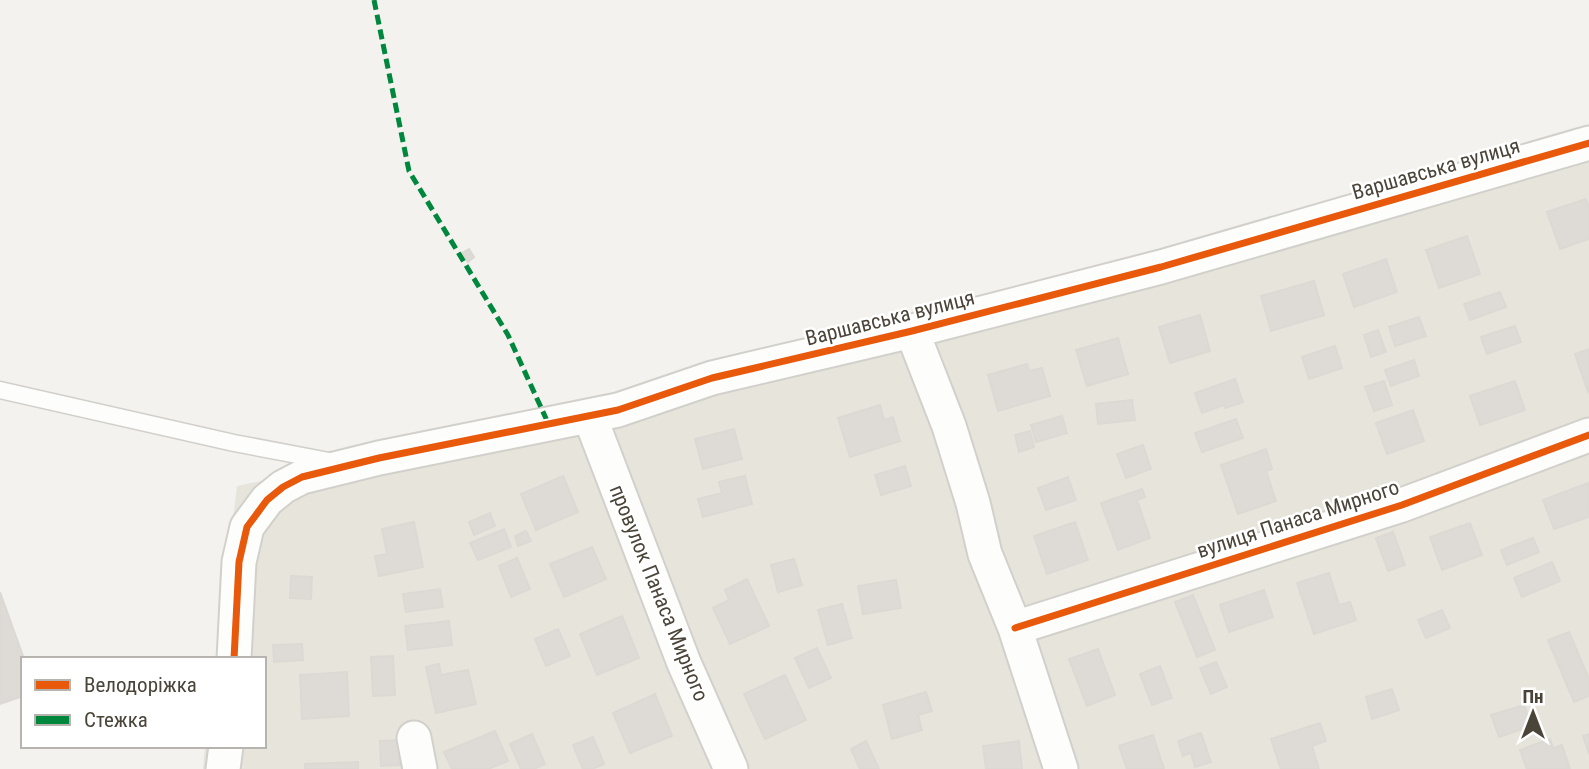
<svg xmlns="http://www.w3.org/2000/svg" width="1589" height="769" font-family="'Roboto Condensed',sans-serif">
  <rect width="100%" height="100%" fill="#f4f2ee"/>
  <!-- residential -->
  <path fill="#e7e4dc" d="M 1589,141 L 1589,769 L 203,769 L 205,746 L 264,746 L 264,659 L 216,659 L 237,486 L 566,416 Z"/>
  <!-- building -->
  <path fill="#dedbd6" stroke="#dcd9d4" stroke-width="2" d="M 1586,199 L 1589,207 L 1589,239 L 1560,249 L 1547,212 Z
    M 1467,236 L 1480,274 L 1439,288 L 1426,250 Z
    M 469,249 L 474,257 L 468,262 L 462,253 Z
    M 1386,259 L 1397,292 L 1354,307 L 1343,274 Z
    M 1314,281 L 1324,315 L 1271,331 L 1261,296 Z
    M 1500,292 L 1506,307 L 1470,320 L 1464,304 Z
    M 1200,315 L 1210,351 L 1170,363 L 1159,327 Z
    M 1419,317 L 1426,336 L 1395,346 L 1389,327 Z
    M 1515,326 L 1521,342 L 1487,354 L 1481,337 Z
    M 1378,330 L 1386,352 L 1371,357 L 1364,335 Z
    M 1118,338 L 1128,374 L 1087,386 L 1076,350 Z
    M 1335,346 L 1342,368 L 1309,379 L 1302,357 Z
    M 1589,349 L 1589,391 L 1588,392 L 1575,354 Z
    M 1414,360 L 1419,376 L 1391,386 L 1385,370 Z
    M 1027,364 L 1029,371 L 1042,368 L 1050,396 L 998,411 L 988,375 Z
    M 1235,379 L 1243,402 L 1225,408 L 1224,405 L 1202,413 L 1195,393 Z
    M 1384,381 L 1392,405 L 1374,411 L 1365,387 Z
    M 1515,381 L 1525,410 L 1480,425 L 1470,396 Z
    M 1132,400 L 1135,420 L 1098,424 L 1096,404 Z
    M 880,405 L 884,420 L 893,417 L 900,441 L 850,457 L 838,418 Z
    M 1413,410 L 1424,441 L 1387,454 L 1376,423 Z
    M 1062,416 L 1067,433 L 1036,442 L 1031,425 Z
    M 1236,419 L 1243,438 L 1202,452 L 1195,433 Z
    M 734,429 L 742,459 L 703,469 L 695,439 Z
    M 1030,431 L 1034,447 L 1019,452 L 1015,435 Z
    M 1143,445 L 1151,469 L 1126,478 L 1117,454 Z
    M 1266,449 L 1272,469 L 1266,471 L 1276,501 L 1238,514 L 1221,465 Z
    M 905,466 L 911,486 L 881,495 L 875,475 Z
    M 563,476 L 578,512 L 536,530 L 521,494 Z
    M 745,476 L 752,504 L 703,517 L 698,499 L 722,493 L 719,482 Z
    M 1068,477 L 1076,500 L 1046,510 L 1038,488 Z
    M 1588,483 L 1589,517 L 1554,529 L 1543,500 Z
    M 1142,489 L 1145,497 L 1137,500 L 1150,538 L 1118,550 L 1101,503 Z
    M 490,513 L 495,526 L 474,535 L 469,522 Z
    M 414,522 L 423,567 L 379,576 L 375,556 L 387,554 L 382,529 Z
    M 1075,522 L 1088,560 L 1047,574 L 1034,536 Z
    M 1470,523 L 1482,555 L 1442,570 L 1430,537 Z
    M 504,529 L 511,547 L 478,560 L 470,543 Z
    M 526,531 L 531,541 L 518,546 L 515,536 Z
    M 1393,532 L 1405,565 L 1388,571 L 1376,538 Z
    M 1533,538 L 1539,552 L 1507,565 L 1501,550 Z
    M 592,547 L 606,579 L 564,597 L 550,564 Z
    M 517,558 L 530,589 L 511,597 L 499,566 Z
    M 794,559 L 802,585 L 778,592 L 771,565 Z
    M 1552,562 L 1560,581 L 1522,597 L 1514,578 Z
    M 1329,573 L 1339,605 L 1350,602 L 1356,620 L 1314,634 L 1297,583 Z
    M 291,576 L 312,577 L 311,599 L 290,598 Z
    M 747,579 L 769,626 L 730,644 L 713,608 L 729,600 L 725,590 Z
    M 896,580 L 901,608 L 863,614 L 858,586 Z
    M 440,589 L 443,607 L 406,612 L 403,594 Z
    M 1264,590 L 1273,617 L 1229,632 L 1220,605 Z
    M 0,592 L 24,659 L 23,696 L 0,704 Z
    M 1193,595 L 1215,650 L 1197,657 L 1175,602 Z
    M 842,604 L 852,638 L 828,645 L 818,610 Z
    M 1442,610 L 1450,628 L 1426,638 L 1418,620 Z
    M 622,616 L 639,658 L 597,675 L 580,634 Z
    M 449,621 L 452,645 L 408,650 L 405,626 Z
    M 558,629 L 570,656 L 546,666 L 535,639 Z
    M 1569,632 L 1589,679 L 1589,696 L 1574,702 L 1548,640 Z
    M 302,644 L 303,660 L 274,662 L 273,645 Z
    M 817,648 L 831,678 L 809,688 L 795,658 Z
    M 1098,649 L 1115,695 L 1087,706 L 1069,659 Z
    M 393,656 L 395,695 L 373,696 L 371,657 Z
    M 1216,662 L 1227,687 L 1211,694 L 1200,668 Z
    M 439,664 L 441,675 L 468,670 L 476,704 L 436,713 L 426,667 Z
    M 1160,666 L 1172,698 L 1152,705 L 1140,674 Z
    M 347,672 L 349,716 L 302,719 L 300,675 Z
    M 785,675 L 806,720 L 765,739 L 744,694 Z
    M 1392,689 L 1399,710 L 1372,719 L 1366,697 Z
    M 926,692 L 932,711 L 918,715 L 922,730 L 892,739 L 883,705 Z
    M 655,694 L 672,736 L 630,753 L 613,713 Z
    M 1524,705 L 1531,726 L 1499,737 L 1491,715 Z
    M 1320,723 L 1326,741 L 1312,746 L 1319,769 L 1281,769 L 1271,739 Z
    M 495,731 L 508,761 L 488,769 L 452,769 L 444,752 Z
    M 1201,733 L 1211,762 L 1195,767 L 1191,753 L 1183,756 L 1178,741 Z
    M 532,734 L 545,764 L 534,769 L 521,769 L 510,744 Z
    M 1589,734 L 1589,754 L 1583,736 Z
    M 1153,735 L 1164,769 L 1127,769 L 1119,746 Z
    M 593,737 L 604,764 L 592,769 L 583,769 L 573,745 Z
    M 1550,739 L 1553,748 L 1562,745 L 1570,769 L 1527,769 L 1520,750 Z
    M 399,740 L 400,765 L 381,766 L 380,741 Z
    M 866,741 L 879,769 L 860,769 L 851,749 Z
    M 1019,741 L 1022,769 L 986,769 L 983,746 Z
    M 358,762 L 358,769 L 305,769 L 305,764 Z"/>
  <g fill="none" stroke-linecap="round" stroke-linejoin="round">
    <!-- service casing -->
    <g stroke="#d2d0cb" stroke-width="19">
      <path id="service" d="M 0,390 L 234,443 L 329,461"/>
    </g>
    <!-- minor casing -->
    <g stroke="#d2d0cb" stroke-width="37">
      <path id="minor" d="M 912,331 L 949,426 L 973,503 L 985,554 L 1015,628 L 1061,769
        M 590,417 L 684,663 L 731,769
        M 1015,628 L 1402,505 L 1589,435
        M 234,659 L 239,562 L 247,527 L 267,500 L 283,487 L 302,477 L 379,458 L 618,410 L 712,378 L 912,331 L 1161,267 L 1589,143
        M 414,738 L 420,769
        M 223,769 L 226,746"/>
    </g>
    <!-- service -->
    <use href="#service" stroke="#fdfdfc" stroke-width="16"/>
    <!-- minor -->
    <use href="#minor" stroke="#fdfdfc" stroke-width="33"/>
    <!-- quiet -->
    <path stroke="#00873e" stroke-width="5" stroke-dasharray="10 5" stroke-linecap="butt" d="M 374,0 L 409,171 L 508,335 L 549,425"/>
    <!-- cycleway casing -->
    <g stroke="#fff" stroke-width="11">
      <path id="cycleway" d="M 1015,628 L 1402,505 L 1589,435
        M 234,659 L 239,562 L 247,527 L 267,500 L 283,487 L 302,477 L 379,458 L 618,410 L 712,378 L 912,331 L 1161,267 L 1589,143"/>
    </g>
    <!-- cycleway -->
    <use href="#cycleway" stroke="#e8590c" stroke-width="7"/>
  </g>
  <g text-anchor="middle" stroke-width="5" stroke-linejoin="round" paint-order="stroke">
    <!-- street labels -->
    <g font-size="21" fill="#4b4439" stroke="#fff">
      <text transform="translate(1436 169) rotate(-16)" y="7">Варшавська вулиця</text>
      <text transform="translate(890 318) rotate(-14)" y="7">Варшавська вулиця</text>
      <text transform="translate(1298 519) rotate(-18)" y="7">вулиця Панаса Мирного</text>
      <text transform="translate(659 593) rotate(68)" y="7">провулок Панаса Мирного</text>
    </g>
  </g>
  <!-- legend -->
  <rect x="21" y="657" width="245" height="91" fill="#ffffff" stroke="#b7b4b0" stroke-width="2"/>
  <rect x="35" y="680" width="35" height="10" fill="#e8590c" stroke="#b7b4b0" stroke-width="2"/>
  <text x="84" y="692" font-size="21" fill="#4b4439">Велодоріжка</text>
  <rect x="35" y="715" width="35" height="10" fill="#00873e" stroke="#b7b4b0" stroke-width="2"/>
  <text x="84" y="727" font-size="21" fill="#4b4439">Стежка</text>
  <!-- north arrow -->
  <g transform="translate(1533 713)" stroke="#ffffff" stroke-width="5" paint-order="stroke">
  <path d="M0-5L12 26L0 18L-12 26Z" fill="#4b4439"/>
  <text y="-10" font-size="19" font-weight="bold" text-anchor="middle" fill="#4b4439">Пн</text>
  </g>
</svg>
